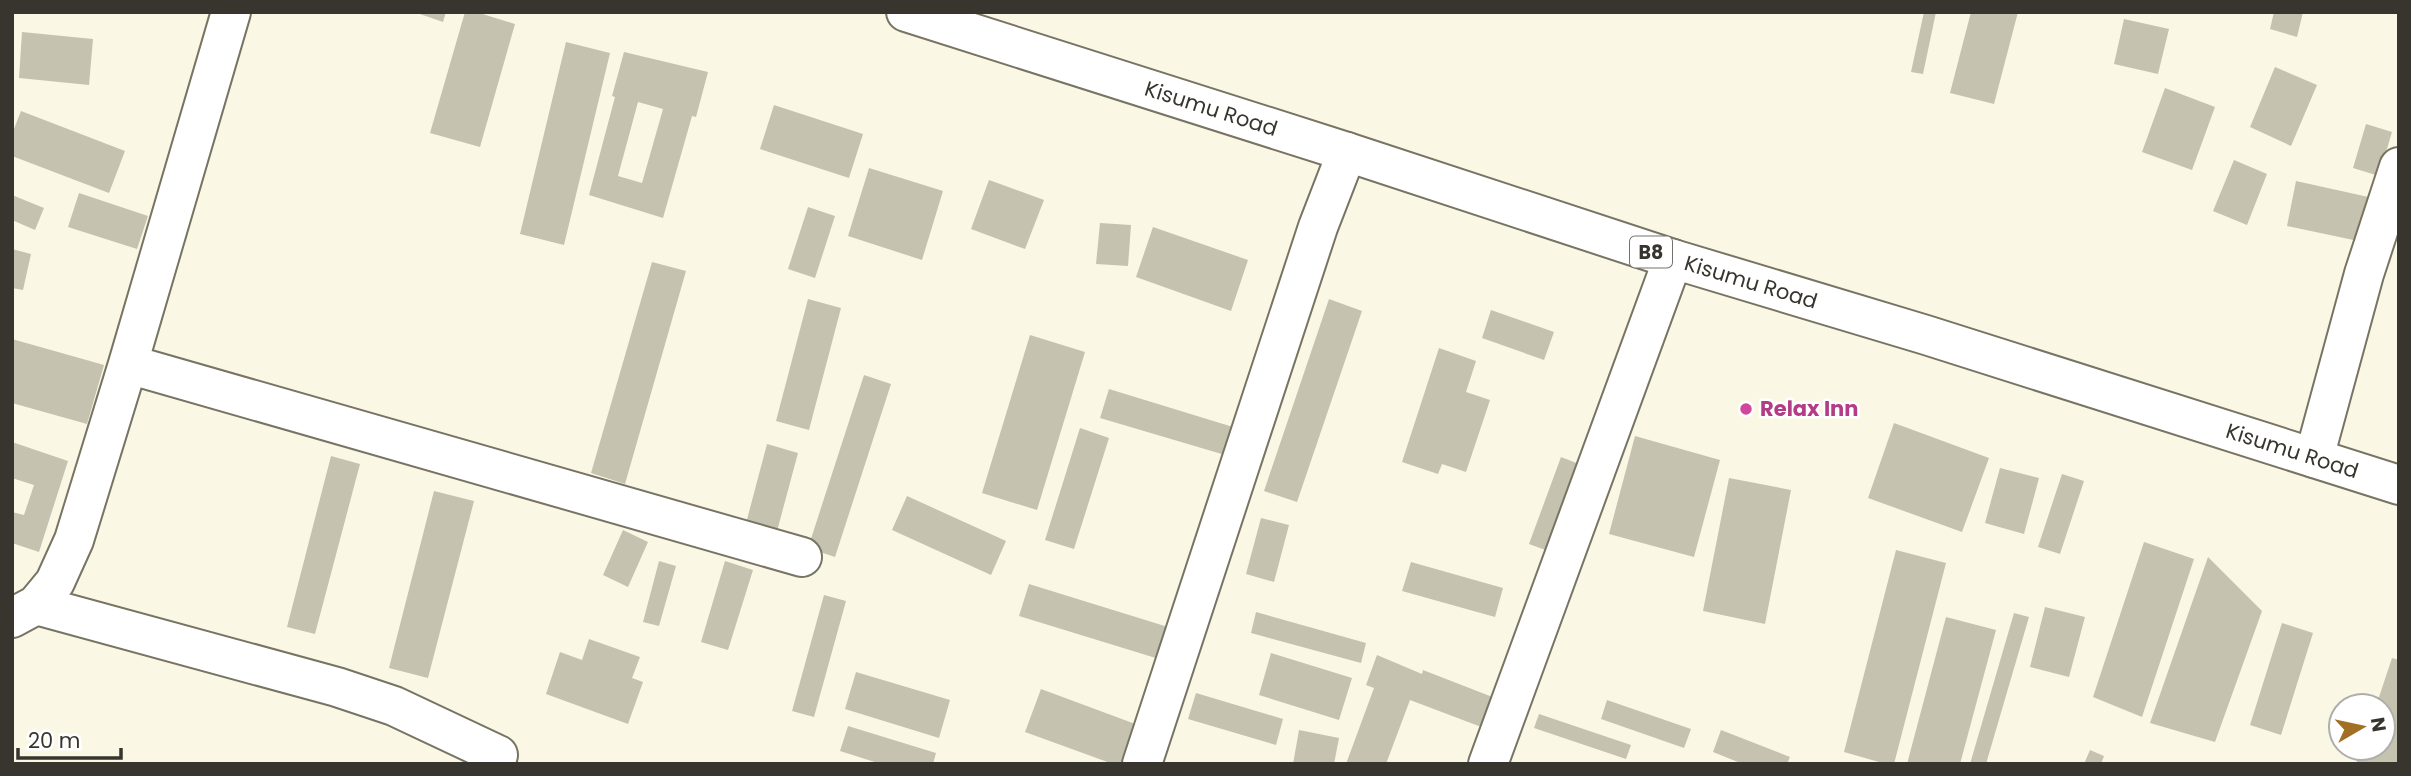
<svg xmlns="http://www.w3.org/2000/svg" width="2411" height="776" font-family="Poppins,sans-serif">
  <rect width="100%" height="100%" fill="#fbf7e5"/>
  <!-- building -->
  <path fill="#c5c2b0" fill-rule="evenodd" d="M 414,12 L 446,12 L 443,22 Z
    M 465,12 L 476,12 L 515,24 L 480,147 L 430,133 Z
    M 1924,12 L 1936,12 L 1923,74 L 1911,72 Z
    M 1971,12 L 2018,12 L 1994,104 L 1950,93 Z
    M 2274,12 L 2303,12 L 2297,37 L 2270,29 Z
    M 2124,19 L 2169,29 L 2158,74 L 2114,64 Z
    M 22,32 L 93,39 L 89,85 L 19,78 Z
    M 566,42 L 610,53 L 564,245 L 520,234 Z
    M 624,52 L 708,72 L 696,117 L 692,116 L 663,218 L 589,195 L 615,97 L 612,96 ZM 638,102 L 663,109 L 642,183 L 618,176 Z
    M 2275,67 L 2317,85 L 2291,146 L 2250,127 Z
    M 2165,88 L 2215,107 L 2192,170 L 2142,152 Z
    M 774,105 L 863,134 L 849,178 L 760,149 Z
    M 21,111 L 125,151 L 109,193 L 12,156 L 12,134 Z
    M 2366,124 L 2392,132 L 2379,176 L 2353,168 Z
    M 2234,160 L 2267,174 L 2247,225 L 2213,211 Z
    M 869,168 L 943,191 L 922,260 L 848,236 Z
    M 989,180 L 1044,200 L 1025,249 L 971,229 Z
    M 2296,181 L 2373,198 L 2363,242 L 2287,226 Z
    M 79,193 L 148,216 L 137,249 L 68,227 Z
    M 12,195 L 44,208 L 35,230 L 12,220 Z
    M 808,207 L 835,216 L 815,278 L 788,269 Z
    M 1100,223 L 1131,225 L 1128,266 L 1096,264 Z
    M 1153,227 L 1248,260 L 1231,311 L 1136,277 Z
    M 12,249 L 31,254 L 23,290 L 12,288 Z
    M 652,262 L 686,271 L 625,484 L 591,473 Z
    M 808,299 L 841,308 L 809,430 L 776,421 Z
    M 1329,299 L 1362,311 L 1297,502 L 1264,491 Z
    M 1491,310 L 1554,332 L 1544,360 L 1482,338 Z
    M 1030,335 L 1085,352 L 1037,510 L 982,493 Z
    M 12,339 L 104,365 L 87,424 L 12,403 Z
    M 1439,348 L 1476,361 L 1466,392 L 1490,400 L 1466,472 L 1442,464 L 1438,474 L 1402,462 Z
    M 864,375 L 891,384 L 835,557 L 808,548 Z
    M 1109,389 L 1233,427 L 1225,455 L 1100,418 Z
    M 1894,423 L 1989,458 L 1962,532 L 1868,498 Z
    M 1080,428 L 1109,438 L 1074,549 L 1045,540 Z
    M 1635,436 L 1720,460 L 1694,557 L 1609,534 Z
    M 12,442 L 68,461 L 39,552 L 12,543 L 12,512 L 24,515 L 34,485 L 12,478 Z
    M 767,444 L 798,453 L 776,535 L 745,527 Z
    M 331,456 L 360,464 L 315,634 L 287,627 Z
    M 1561,457 L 1579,464 L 1548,551 L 1529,544 Z
    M 2000,468 L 2039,478 L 2024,534 L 1985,523 Z
    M 2062,474 L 2084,481 L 2060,554 L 2038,547 Z
    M 1729,478 L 1791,490 L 1765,624 L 1703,611 Z
    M 434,491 L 474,501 L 428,678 L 389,668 Z
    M 907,496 L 1006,541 L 991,575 L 892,530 Z
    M 1261,518 L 1289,525 L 1274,582 L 1246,574 Z
    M 623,530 L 648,542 L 628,587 L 603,575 Z
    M 2144,542 L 2194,559 L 2142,717 L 2093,697 Z
    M 1896,550 L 1946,563 L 1894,764 L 1886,764 L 1844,752 Z
    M 2208,557 L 2262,611 L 2215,742 L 2150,723 Z
    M 659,561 L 676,566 L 659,626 L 643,622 Z
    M 725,561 L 753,570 L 728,650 L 701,642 Z
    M 1411,562 L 1503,588 L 1495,617 L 1402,591 Z
    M 1029,584 L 1168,627 L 1159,659 L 1019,616 Z
    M 824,595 L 846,601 L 814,717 L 792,711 Z
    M 2045,607 L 2085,617 L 2069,677 L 2030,667 Z
    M 1256,612 L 1366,643 L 1361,663 L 1251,633 Z
    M 2014,613 L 2029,617 L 1986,764 L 1970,764 Z
    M 1946,617 L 1996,630 L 1960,764 L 1907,764 Z
    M 2282,623 L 2313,633 L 2281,735 L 2250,725 Z
    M 589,639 L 640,657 L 632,678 L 643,682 L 628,724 L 546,694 L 560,652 L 582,660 Z
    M 1271,653 L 1352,678 L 1339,720 L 1259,695 Z
    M 1377,655 L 1422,674 L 1423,670 L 1495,698 L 1484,728 L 1410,700 L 1386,764 L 1346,764 L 1374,688 L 1366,685 Z
    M 2392,658 L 2399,660 L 2399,764 L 2356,764 L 2362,748 L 2383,748 L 2383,706 L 2376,706 Z
    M 856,672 L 950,700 L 939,738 L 845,709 Z
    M 1041,689 L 1138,725 L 1124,764 L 1113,764 L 1025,732 Z
    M 1196,693 L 1283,719 L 1276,745 L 1188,719 Z
    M 1607,700 L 1691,729 L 1684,748 L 1601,719 Z
    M 1539,714 L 1631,745 L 1626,759 L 1534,728 Z
    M 848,726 L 936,753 L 933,764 L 881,764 L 840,751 Z
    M 1299,730 L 1339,738 L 1334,764 L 1293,764 Z
    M 1721,730 L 1790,757 L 1787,764 L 1743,764 L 1713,752 Z
    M 2090,750 L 2104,756 L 2101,764 L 2084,764 Z"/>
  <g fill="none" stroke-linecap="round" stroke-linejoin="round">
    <!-- minor casing -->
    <g stroke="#787464" stroke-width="42">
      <path id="minor" d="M 128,364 L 802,557
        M 2314,458 L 2364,274 L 2399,167
        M 36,605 L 337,687 L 394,706 L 498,755 L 495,764
        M 12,618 L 36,605 L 55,582 L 74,540 L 128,364 L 231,12
        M 1142,764 L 1318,227 L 1347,152
        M 1488,764 L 1673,259"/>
    </g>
    <!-- highway casing -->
    <g stroke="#787464" stroke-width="42">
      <g id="highway">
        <path id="s1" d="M 906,12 L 1347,152 L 1673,259 L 1926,335 L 2399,485"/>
      </g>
    </g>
    <!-- minor -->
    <use href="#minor" stroke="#fff" stroke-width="38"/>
    <!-- highway -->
    <use href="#highway" stroke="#fff" stroke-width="38"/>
  </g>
  <!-- markers -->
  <circle fill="#d1479c" stroke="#fff" stroke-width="2.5" cx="1746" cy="409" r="7"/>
  <g text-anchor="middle" stroke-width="5" stroke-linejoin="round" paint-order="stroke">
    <!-- shield labels -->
    <rect fill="#fff" stroke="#73726d" stroke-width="2" x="1630" y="236.5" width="42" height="31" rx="5"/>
    <g font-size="19" font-weight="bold" fill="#37352e">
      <text x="1651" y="259">B8</text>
    </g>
    <!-- street labels -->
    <g font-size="21" fill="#37352e" stroke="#fff">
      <text dy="7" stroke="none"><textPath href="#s1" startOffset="320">Kisumu Road</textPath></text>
      <text dy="7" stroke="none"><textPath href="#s1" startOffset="887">Kisumu Road</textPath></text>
      <text dy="7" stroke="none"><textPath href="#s1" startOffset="1454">Kisumu Road</textPath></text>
    </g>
    <!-- hotel labels -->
    <g font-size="21" font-weight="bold" fill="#b23c85" stroke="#fff" text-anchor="start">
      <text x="1760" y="416">Relax Inn</text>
    </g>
  </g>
  <!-- border -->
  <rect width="2411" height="776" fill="none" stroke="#37352e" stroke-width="28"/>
  <!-- north arrow -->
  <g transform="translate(2362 727) rotate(81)"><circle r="33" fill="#ffffff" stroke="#afaeab" stroke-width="2"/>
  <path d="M0-5L12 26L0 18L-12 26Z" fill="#a17024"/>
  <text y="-10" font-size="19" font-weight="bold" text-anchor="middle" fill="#37352e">N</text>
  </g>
  <!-- scale -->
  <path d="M18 748v10h103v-10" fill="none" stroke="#37352e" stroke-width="3.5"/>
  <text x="28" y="748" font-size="21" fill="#37352e" stroke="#ffffff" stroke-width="5" paint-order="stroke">20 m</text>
</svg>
